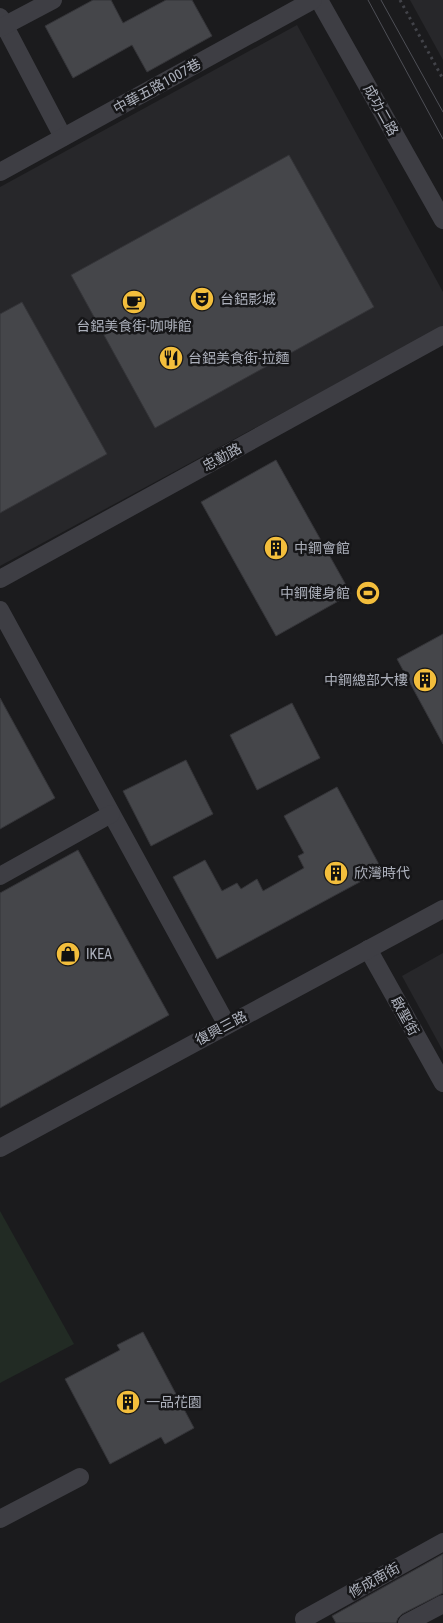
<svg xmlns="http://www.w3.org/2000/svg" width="443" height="1623" viewBox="0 0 443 1623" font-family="'Roboto Condensed','Noto Sans TC',sans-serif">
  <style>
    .built { fill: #27272a }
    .green { fill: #222b24 }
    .building { fill: #45464a; stroke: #353539 }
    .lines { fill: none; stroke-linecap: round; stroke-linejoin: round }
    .path { stroke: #424349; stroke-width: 3; stroke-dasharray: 2.5 4; stroke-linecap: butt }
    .minor { stroke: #3e3e44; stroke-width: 18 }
    .tram { stroke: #4f5057; stroke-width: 1 }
    .labels { text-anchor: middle; stroke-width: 5; stroke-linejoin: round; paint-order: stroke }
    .street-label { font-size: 14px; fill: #adb1bc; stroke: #161618 }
    .poi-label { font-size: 14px; fill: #adb1bc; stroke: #161618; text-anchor: start }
  </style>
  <rect width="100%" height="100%" fill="#1b1b1d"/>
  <g class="built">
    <polygon points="410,0 443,0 443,60"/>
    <polygon points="297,25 443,292 443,326 0,566 0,187"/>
    <polygon points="443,953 443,1051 402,976"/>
  </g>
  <polygon class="green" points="0,1211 74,1344 0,1383"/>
  <g class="building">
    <polygon points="93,0 111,0 123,23 166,0 192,0 212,36 147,72 132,45 73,78 45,26"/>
    <polygon points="289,155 374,307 155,428 71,275"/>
    <polygon points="22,302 107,454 0,513 0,314"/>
    <polygon points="276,460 351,594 276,636 201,502"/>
    <polygon points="443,634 443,744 397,659"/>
    <polygon points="0,698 55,798 0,829"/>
    <polygon points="292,703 320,758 257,790 230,735"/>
    <polygon points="186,760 213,814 151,846 123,791"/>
    <polygon points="337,787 382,870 217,959 173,877 205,860 222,891 237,883 241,889 257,879 263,891 304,868 298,856 304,853 284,816"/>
    <polygon points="78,850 169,1015 0,1108 0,893"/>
    <polygon points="143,1332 194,1428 165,1444 161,1437 110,1464 65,1379 120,1350 117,1345"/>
    <polygon points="443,1554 443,1593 402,1614 398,1618 396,1623 336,1623 332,1616"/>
  </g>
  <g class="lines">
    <polyline class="path" points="400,0 443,79"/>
    <g class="minor">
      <polyline points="319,0 443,220"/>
      <polyline points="0,17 63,137"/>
      <polyline points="0,28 53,0"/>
      <polyline points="0,172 313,0"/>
      <polyline points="0,579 443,335"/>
      <polyline points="0,610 227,1025"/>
      <polyline points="0,876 111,814"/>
      <polyline points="368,949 443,1083"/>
      <polyline points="0,1148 443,909"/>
      <polyline points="0,1519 80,1477"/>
      <polyline points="304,1619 443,1542"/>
      <polyline points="407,1623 443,1604"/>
    </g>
    <g class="tram">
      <polyline points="368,0 443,139"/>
      <polyline points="381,0 443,112"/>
    </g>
  </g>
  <defs>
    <g id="theatre-disc" transform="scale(1.25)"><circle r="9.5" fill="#f3be3c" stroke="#161618"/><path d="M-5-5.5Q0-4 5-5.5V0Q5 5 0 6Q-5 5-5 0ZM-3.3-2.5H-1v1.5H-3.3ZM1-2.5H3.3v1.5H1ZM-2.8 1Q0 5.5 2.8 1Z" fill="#111"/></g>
    <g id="cafe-disc" transform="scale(1.25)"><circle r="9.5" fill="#f3be3c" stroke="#161618"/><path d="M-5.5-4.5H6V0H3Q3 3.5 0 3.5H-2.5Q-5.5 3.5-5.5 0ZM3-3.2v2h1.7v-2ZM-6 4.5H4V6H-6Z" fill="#111"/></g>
    <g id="restaurant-disc" transform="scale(1.25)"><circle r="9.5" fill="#f3be3c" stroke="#161618"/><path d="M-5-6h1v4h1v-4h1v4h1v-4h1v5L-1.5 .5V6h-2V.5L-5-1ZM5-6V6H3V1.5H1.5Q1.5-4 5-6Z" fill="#111"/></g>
    <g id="building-disc" transform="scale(1.25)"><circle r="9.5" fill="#f3be3c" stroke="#161618"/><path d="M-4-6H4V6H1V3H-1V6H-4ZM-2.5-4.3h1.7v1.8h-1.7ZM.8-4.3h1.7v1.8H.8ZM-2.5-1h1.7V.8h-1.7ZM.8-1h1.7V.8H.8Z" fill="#111"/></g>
    <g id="stadium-disc" transform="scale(1.25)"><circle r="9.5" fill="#f3be3c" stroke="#161618"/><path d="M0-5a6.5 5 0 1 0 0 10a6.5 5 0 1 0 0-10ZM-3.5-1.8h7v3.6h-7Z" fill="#111"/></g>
    <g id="shop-disc" transform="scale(1.25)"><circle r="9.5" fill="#f3be3c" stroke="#161618"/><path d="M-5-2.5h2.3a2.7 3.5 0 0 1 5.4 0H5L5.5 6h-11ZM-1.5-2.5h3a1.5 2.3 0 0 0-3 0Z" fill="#111"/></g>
  </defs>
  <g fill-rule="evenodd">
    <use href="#theatre-disc" x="202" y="299"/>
    <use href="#cafe-disc" x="134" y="302"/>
    <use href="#restaurant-disc" x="171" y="358"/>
    <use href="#building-disc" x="276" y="548"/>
    <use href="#stadium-disc" x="368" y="593"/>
    <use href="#building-disc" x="425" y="680"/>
    <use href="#building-disc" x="336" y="873"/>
    <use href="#shop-disc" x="68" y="954"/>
    <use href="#building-disc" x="128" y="1402"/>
  </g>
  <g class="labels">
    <g class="street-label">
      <text transform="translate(157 86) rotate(-29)" y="5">中華五路1007巷</text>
      <text transform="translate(381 110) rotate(61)" y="5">成功二路</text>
      <text transform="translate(222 457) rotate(-29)" y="5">忠勤路</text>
      <text transform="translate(405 1016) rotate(61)" y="5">啟聖街</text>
      <text transform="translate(221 1028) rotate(-28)" y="5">復興三路</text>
      <text transform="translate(374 1580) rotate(-29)" y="5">修成南街</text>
    </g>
    <g class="poi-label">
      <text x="220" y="304">台鋁影城</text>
      <text x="134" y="331" text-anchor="middle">台鋁美食街-咖啡館</text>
      <text x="188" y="363">台鋁美食街-拉麵</text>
      <text x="294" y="553">中鋼會館</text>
      <text x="350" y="598" text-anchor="end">中鋼健身館</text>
      <text x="408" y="685" text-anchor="end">中鋼總部大樓</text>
      <text x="354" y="878">欣灣時代</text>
      <text x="86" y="959">IKEA</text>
      <text x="146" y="1407">一品花園</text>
    </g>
  </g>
</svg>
